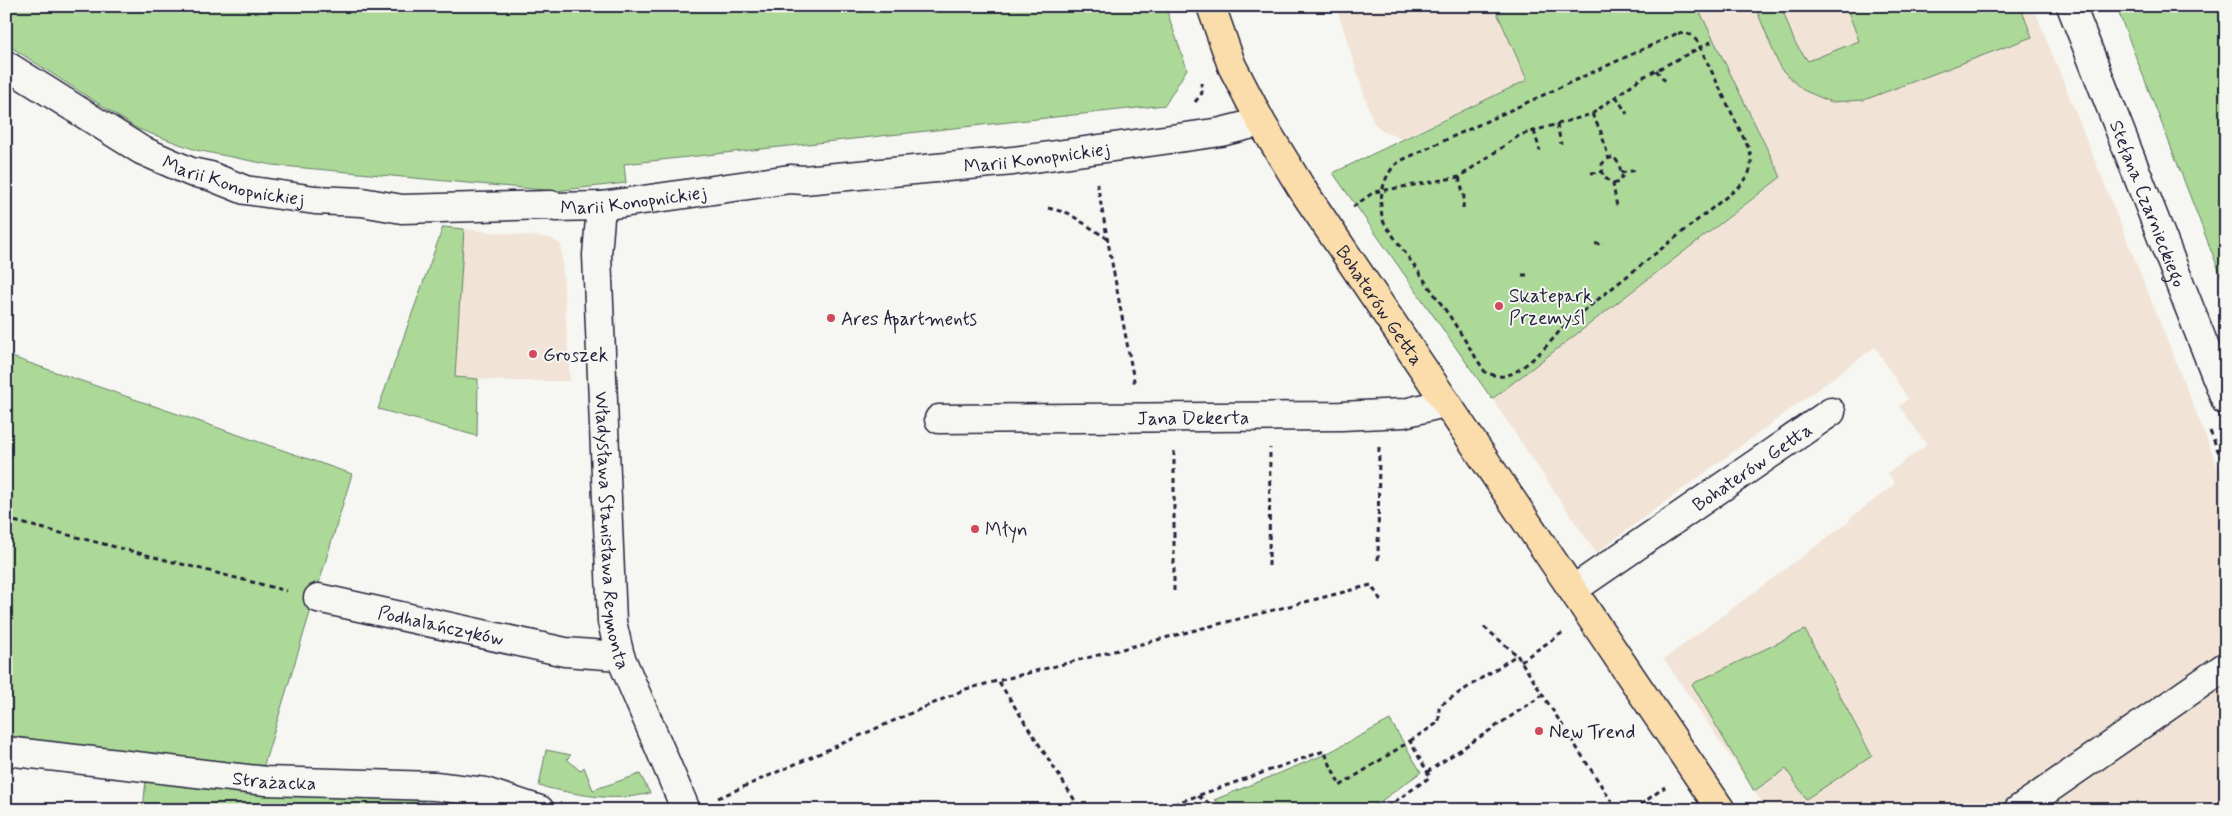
<svg xmlns="http://www.w3.org/2000/svg" width="2232" height="816" viewBox="0 0 2232 816" font-family="Mynerve,sans-serif">
  <style>
    .built { fill: #f1e4d6 }
    .green { fill: #acd997; stroke: #677e69 }
    .lines { fill: none; stroke-linecap: round; stroke-linejoin: round }
    .minor-casing { stroke: #22223b; stroke-width: 31 }
    .major-casing { stroke: #22223b; stroke-width: 31 }
    .path { stroke: #22223b; stroke-width: 3; stroke-dasharray: 5 4; stroke-linecap: butt }
    .minor { stroke: #f6f6f2; stroke-width: 28 }
    .major { stroke: #fbddab; stroke-width: 28 }
    .poi-dot { fill: #d1495b; stroke: #f6f6f2; stroke-width: 2 }
    .labels { text-anchor: middle; stroke-width: 4; stroke-linejoin: round; paint-order: stroke }
    .street-label { font-size: 19px; fill: #22223b; stroke: #f6f6f2 }
    .poi-label { font-size: 19px; fill: #22223b; stroke: #f6f6f2; text-anchor: start }
  </style>
  <rect width="100%" height="100%" fill="#f6f6f2"/>
  <filter id="ink" filterUnits="userSpaceOnUse"><feTurbulence type="fractalNoise" baseFrequency=".02" numOctaves="2"/><feDisplacementMap in="SourceGraphic" scale="10" xChannelSelector="R" yChannelSelector="G"/><feConvolveMatrix kernelMatrix="1 2 1 2 8 2 1 2 1" color-interpolation-filters="sRGB"/></filter>
  <g filter="url(#ink)">
    <g class="built">
      <polygon points="1336,6 1494,6 1526,77 1522,82 1401,139 1382,131 1373,122"/>
      <polygon points="1697,6 2033,6 2226,487 2226,810 1767,810 1664,659 1850,521 1849,519 1895,484 1888,473 1927,445 1899,406 1908,399 1875,347 1596,553 1492,399 1781,178"/>
      <polygon points="464,229 551,238 561,245 570,381 506,381 455,377"/>
    </g>
    <g class="green">
      <polygon points="6,6 1165,6 1187,69 1165,105 624,164 626,183 555,191 272,165 196,150 138,129 6,44"/>
      <polygon points="1494,6 1697,6 1781,177 1492,399 1333,173 1527,80"/>
      <polygon points="1755,6 1781,6 1795,43 1808,61 1859,41 1846,6 2020,6 2032,37 1864,100 1831,102 1803,90 1780,68"/>
      <polygon points="2116,6 2226,6 2226,288 2220,273"/>
      <polygon points="443,227 464,229 455,377 478,379 477,436 378,409"/>
      <polygon points="6,355 352,474 263,768 6,739"/>
      <polygon points="1805,630 1872,756 1806,799 1786,769 1754,791 1692,684"/>
      <polygon points="1390,720 1421,772 1369,810 1230,810 1214,800 1326,754"/>
      <path d="M546,750L571,755L567,759L580,771L584,767L593,790L640,774L650,793C612,803 576,794 539,786Z"/>
      <polygon points="146,779 425,797 420,810 143,810"/>
    </g>
    <g class="lines">
      <g class="minor-casing">
        <g id="minor">
          <path id="s1" d="M2071,6L2226,401"/>
          <path id="s2" d="M6,65L141,150L191,172L210,176L245,190L315,200L362,202L402,209L551,205L555,207L601,206L790,179L804,180L1013,161L1221,132L1261,122"/>
          <path id="s3" d="M601,206L597,255L612,622L620,656L686,810"/>
          <path id="s4" d="M939,419L1341,416L1404,413L1445,403"/>
          <path id="s5" d="M1574,589L1831,412"/>
          <path id="s6" d="M318,598L565,652L620,656"/>
          <path id="s7" d="M6,751L266,781L435,786L485,792L540,810"/>
          <polyline points="2018,810 2226,666"/>
        </g>
      </g>
      <g class="major-casing">
        <g id="major">
          <path id="s8" d="M1211,6L1232,66L1261,122L1302,189L1721,810"/>
        </g>
      </g>
      <g class="path">
        <path d="M1678,33L1691,35L1697,41L1749,149C1754,165 1750,175 1740,186L1561,329C1551,343 1521,374 1504,376C1497,377 1491,374 1485,372L1449,315L1384,223C1377,204 1382,173 1400,161Z"/>
        <polyline points="1656,70 1666,82"/>
        <polyline points="1616,96 1627,114"/>
        <polyline points="1195,102 1202,93 1201,83"/>
        <polyline points="1592,114 1601,132 1609,159"/>
        <polyline points="1557,124 1561,144"/>
        <polyline points="1534,131 1540,151"/>
        <polyline points="1591,173 1602,172"/>
        <polyline points="1621,173 1637,170"/>
        <polyline points="1459,177 1464,196 1463,208"/>
        <polyline points="1097,183 1135,386"/>
        <polyline points="1613,184 1619,182 1622,177 1619,164 1614,157 1607,159 1602,164 1603,176 1613,184 1617,207"/>
        <polyline points="1353,207 1374,192 1459,177 1520,135 1592,114 1641,78 1713,41"/>
        <polyline points="1048,208 1068,213 1108,239"/>
        <polyline points="1595,244 1604,243"/>
        <polyline points="1522,275 1531,275"/>
        <polyline points="2210,431 2226,470"/>
        <polyline points="1174,451 1174,594"/>
        <polyline points="6,519 287,591"/>
        <polyline points="1378,560 1379,446"/>
        <polyline points="1269,566 1270,448"/>
        <polyline points="1484,627 1517,655"/>
        <polyline points="1521,661 1562,633"/>
        <polyline points="999,682 1081,810"/>
        <polyline points="1410,741 1439,722 1439,706 1517,655 1617,810"/>
        <polyline points="1427,772 1543,695"/>
        <polyline points="1198,796 1220,810"/>
        <polyline points="718,798 966,689 1371,585 1382,602"/>
        <polyline points="1157,810 1324,751 1340,786 1410,741 1430,777 1383,810"/>
        <polyline points="1633,810 1665,787"/>
      </g>
      <use href="#minor" class="minor"/>
      <use href="#major" class="major"/>
    </g>
  </g>
  <g class="poi-dot">
    <circle cx="1499" cy="306" r="5"/>
    <circle cx="831" cy="318" r="5"/>
    <circle cx="533" cy="354" r="5"/>
    <circle cx="975" cy="529" r="5"/>
    <circle cx="1539" cy="731" r="5"/>
  </g>
  <g class="labels">
    <g class="street-label">
      <text dy="7" stroke="none"><textPath href="#s2" startOffset="1068">Marii Konopnickiej</textPath></text>
      <text dy="7" stroke="none"><textPath href="#s2" startOffset="258">Marii Konopnickiej</textPath></text>
      <text dy="7" stroke="none"><textPath href="#s2" startOffset="662">Marii Konopnickiej</textPath></text>
      <text dy="7" stroke="none"><textPath href="#s1" startOffset="212">Stefana Czarnieckiego</textPath></text>
      <text dy="7" stroke="none"><textPath href="#s8" startOffset="345">Bohaterów Getta</textPath></text>
      <text dy="7" stroke="none"><textPath href="#s4" startOffset="254">Jana Dekerta</textPath></text>
      <text dy="7" stroke="none"><textPath href="#s5" startOffset="216">Bohaterów Getta</textPath></text>
      <text dy="7" stroke="none"><textPath href="#s3" startOffset="325">Władysława Stanisława Reymonta</textPath></text>
      <text dy="7" stroke="none"><textPath href="#s6" startOffset="126">Podhalańczyków</textPath></text>
      <text dy="7" stroke="none"><textPath href="#s7" startOffset="270">Strażacka</textPath></text>
    </g>
    <g class="poi-label">
      <text x="1509" y="302">Skatepark<tspan x="1509" dy="22">Przemyśl</tspan></text>
      <text x="841" y="325">Ares Apartments</text>
      <text x="543" y="361">Groszek</text>
      <text x="985" y="536">Młyn</text>
      <text x="1549" y="738">New Trend</text>
    </g>
  </g>
  <rect width="2232" height="816" fill="none" stroke="#f6f6f2" stroke-width="25"/>
  <rect x="12" y="12" width="2207" height="791" fill="none" stroke="#22223b" stroke-width="2" filter="url(#ink)"/>
</svg>
